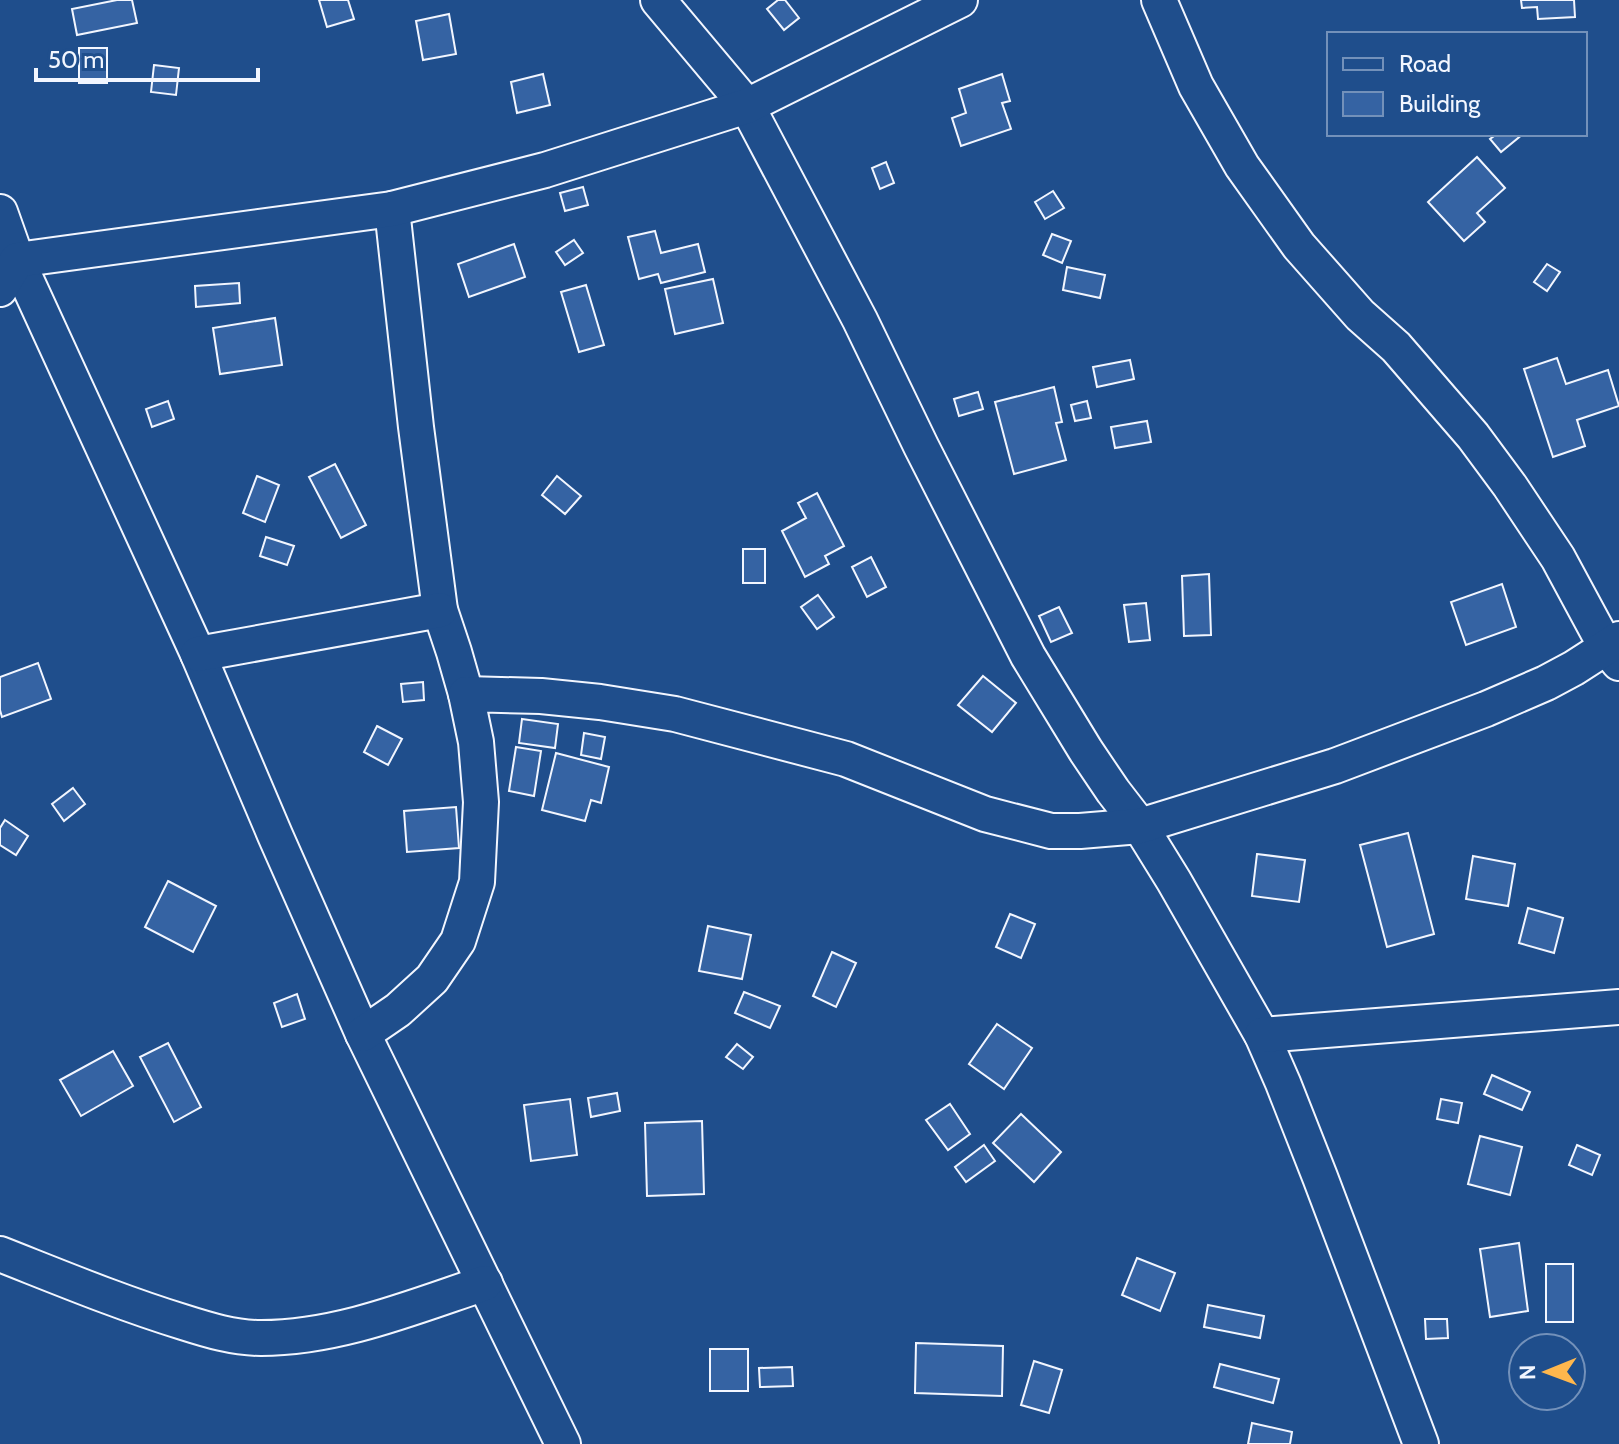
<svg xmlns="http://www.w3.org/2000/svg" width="1619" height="1444" viewBox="0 0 1619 1444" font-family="Cabin,sans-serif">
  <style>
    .building { fill: #3563a3; stroke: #f2f6ff; stroke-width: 2 }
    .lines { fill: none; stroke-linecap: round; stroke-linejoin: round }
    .minor-casing { stroke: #f2f6ff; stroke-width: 38 }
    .minor { stroke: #1f4e8c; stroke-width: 34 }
  </style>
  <rect width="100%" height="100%" fill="#1f4e8c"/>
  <g class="building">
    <polygon points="117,0 132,0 137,23 77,35 72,9"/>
    <polygon points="319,0 348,0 354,19 327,27"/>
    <polygon points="778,0 785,0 799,18 784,30 767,9"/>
    <polygon points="1521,0 1574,0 1575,17 1538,19 1537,7 1522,8"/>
    <polygon points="449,14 456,54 423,60 416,21"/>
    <rect x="79" y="48" width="28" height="35"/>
    <polygon points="154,65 179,68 176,95 151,92"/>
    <polygon points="543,74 550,105 517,113 511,82"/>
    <polygon points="1002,74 1010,101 1002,103 1011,129 961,146 952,118 966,113 959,89"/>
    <polygon points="1497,134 1523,134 1501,152 1490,139"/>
    <polygon points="1477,157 1505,188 1477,213 1485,222 1464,241 1428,202"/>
    <polygon points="886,162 894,183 880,189 872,168"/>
    <polygon points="583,187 588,205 565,211 560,193"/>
    <polygon points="1053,191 1064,208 1045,219 1035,202"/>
    <polygon points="655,231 661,253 698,244 705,272 661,283 658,274 639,279 628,237"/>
    <polygon points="1052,234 1071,241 1062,263 1043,255"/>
    <polygon points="574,240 583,253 565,265 556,252"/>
    <polygon points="514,244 525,277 469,297 458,264"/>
    <polygon points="1547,264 1560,272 1547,291 1534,282"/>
    <polygon points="1067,267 1105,275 1100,298 1063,290"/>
    <polygon points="713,279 723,323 675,334 665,289"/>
    <polygon points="239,283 240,303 196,307 195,286"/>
    <polygon points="586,285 604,345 579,352 561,292"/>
    <polygon points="275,318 282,365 220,374 213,328"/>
    <polygon points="1557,358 1566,384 1608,370 1619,406 1577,420 1585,446 1553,457 1524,369"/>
    <polygon points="1130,360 1134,379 1097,387 1093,367"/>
    <polygon points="1054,387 1062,422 1056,423 1066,460 1014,474 995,402"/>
    <polygon points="978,392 983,409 959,416 954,399"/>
    <polygon points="168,401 174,419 152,427 146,409"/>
    <polygon points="1087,401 1091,418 1075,421 1071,405"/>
    <polygon points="1147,421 1151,442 1115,448 1111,427"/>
    <polygon points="335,464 366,525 341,538 309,477"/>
    <polygon points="257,476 279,485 265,522 243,513"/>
    <polygon points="557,476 581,496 565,514 542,495"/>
    <polygon points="817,493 844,546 825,556 829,564 805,577 782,531 806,518 798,503"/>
    <polygon points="266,537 294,546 287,565 260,556"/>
    <rect x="743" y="549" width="22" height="34"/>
    <polygon points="871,557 886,587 867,597 852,567"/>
    <polygon points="1209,574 1211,635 1184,636 1182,576"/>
    <polygon points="1502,584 1516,627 1466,645 1451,602"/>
    <polygon points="818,595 834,617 817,629 801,607"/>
    <polygon points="1146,603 1150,640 1129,642 1124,605"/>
    <polygon points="1059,607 1072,633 1051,642 1039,616"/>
    <polygon points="38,663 51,699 2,717 0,710 0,677"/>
    <polygon points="983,676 1016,703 992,732 958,705"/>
    <polygon points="423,682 424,700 403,702 401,684"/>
    <polygon points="522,719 558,724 555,748 519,743"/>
    <polygon points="377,726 402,739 388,765 364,752"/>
    <polygon points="584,733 605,737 601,759 581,755"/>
    <polygon points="516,747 541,751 534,796 509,791"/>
    <polygon points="556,753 609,767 601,803 591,800 585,821 542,810"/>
    <polygon points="73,788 85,804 64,821 52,804"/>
    <polygon points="456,807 459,848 407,852 404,811"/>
    <polygon points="5,820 28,836 16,855 0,845 0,828"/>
    <polygon points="1408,833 1434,934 1387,947 1360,845"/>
    <polygon points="1257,854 1305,860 1299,902 1252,896"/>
    <polygon points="1473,856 1515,864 1508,906 1466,899"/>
    <polygon points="168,881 216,906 193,952 145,927"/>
    <polygon points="1528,908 1563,918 1554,953 1519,943"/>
    <polygon points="1010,914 1035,924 1021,958 996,947"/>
    <polygon points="708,926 751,935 742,979 699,971"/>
    <polygon points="832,952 856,963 836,1007 813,996"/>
    <polygon points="744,992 780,1006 770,1028 735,1013"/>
    <polygon points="297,994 305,1019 282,1027 274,1003"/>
    <polygon points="997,1024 1032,1048 1004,1089 969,1064"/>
    <polygon points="168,1043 201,1107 174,1122 140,1057"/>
    <polygon points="737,1044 753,1057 743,1069 726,1057"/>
    <polygon points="113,1051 133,1086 81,1116 60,1080"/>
    <polygon points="1492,1075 1530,1092 1522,1110 1484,1094"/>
    <polygon points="617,1093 620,1111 591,1117 588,1098"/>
    <polygon points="570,1099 577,1155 531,1161 524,1105"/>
    <polygon points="1441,1099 1462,1103 1458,1123 1437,1119"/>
    <polygon points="950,1104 970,1134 948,1150 926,1120"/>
    <polygon points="1021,1114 1061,1152 1034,1182 993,1143"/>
    <polygon points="702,1121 704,1194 647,1196 645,1123"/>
    <polygon points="1480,1136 1522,1147 1510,1195 1468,1184"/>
    <polygon points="984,1145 995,1161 966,1182 955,1167"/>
    <polygon points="1577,1145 1600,1155 1592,1175 1569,1165"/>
    <polygon points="1519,1243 1528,1311 1490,1317 1480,1249"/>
    <polygon points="1137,1258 1175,1273 1160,1311 1122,1295"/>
    <rect x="1546" y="1264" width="27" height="58"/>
    <polygon points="1208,1305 1264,1316 1260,1338 1204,1327"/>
    <polygon points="1425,1319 1447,1319 1448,1338 1426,1339"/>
    <polygon points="916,1343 1003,1346 1002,1396 915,1393"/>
    <rect x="710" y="1349" width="38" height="42"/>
    <polygon points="1034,1361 1062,1370 1049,1413 1021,1405"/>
    <polygon points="1220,1364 1279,1379 1273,1403 1214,1387"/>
    <polygon points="792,1367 793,1386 760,1387 759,1368"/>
    <polygon points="1252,1423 1292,1432 1290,1444 1248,1444"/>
  </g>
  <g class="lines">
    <g class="minor-casing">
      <g id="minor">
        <polyline points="658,0 747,106 860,320 921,446 1028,656 1086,751 1113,791 1140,826 1174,881 1262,1035 1283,1083 1320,1177 1421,1444"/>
        <polyline points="1159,0 1196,86 1242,166 1299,246 1360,315 1396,347 1473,436 1510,486 1558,558 1606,647 1619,663"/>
        <polyline points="392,209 416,427 440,610 454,652 466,694"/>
        <polyline points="0,212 17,260 198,654 275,835 363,1034 563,1444"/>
        <polyline points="0,289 17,260 392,209 545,170 747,106 960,0"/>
        <polyline points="198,654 440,610"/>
        <polyline points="363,1034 398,1010 432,979 458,941 477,882 481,802 476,742 466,694 541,696 600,702 675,714 846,759 985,814 1051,831 1080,831 1140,826 1335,766 1486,709 1546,683 1574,668 1619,639"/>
        <polyline points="1262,1035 1619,1007"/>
        <path d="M0,1254C61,1278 121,1303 183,1322C208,1330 234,1338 261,1338C338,1338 413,1307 485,1283"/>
      </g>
    </g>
    <use href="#minor" class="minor"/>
  </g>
  <rect x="1327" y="32" width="260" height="104" fill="#1f4e8c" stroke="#7391ba" stroke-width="2"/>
  <rect x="1343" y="58" width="40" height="12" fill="#1f4e8c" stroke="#7391ba" stroke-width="2"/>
  <text x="1399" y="72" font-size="24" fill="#f2f6ff">Road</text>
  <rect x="1343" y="92" width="40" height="24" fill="#3563a3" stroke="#7391ba" stroke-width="2"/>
  <text x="1399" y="112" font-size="24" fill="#f2f6ff">Building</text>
  <g transform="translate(1547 1372) rotate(269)"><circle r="38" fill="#1f4e8c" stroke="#7391ba" stroke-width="2"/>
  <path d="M0-6L14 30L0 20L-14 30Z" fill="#ffb74d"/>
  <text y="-12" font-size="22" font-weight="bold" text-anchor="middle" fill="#f2f6ff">N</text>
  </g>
  <path d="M36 68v12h222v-12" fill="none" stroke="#f2f6ff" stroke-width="4"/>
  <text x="48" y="68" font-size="24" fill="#f2f6ff" stroke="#1f4e8c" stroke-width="6" paint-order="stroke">50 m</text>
</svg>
